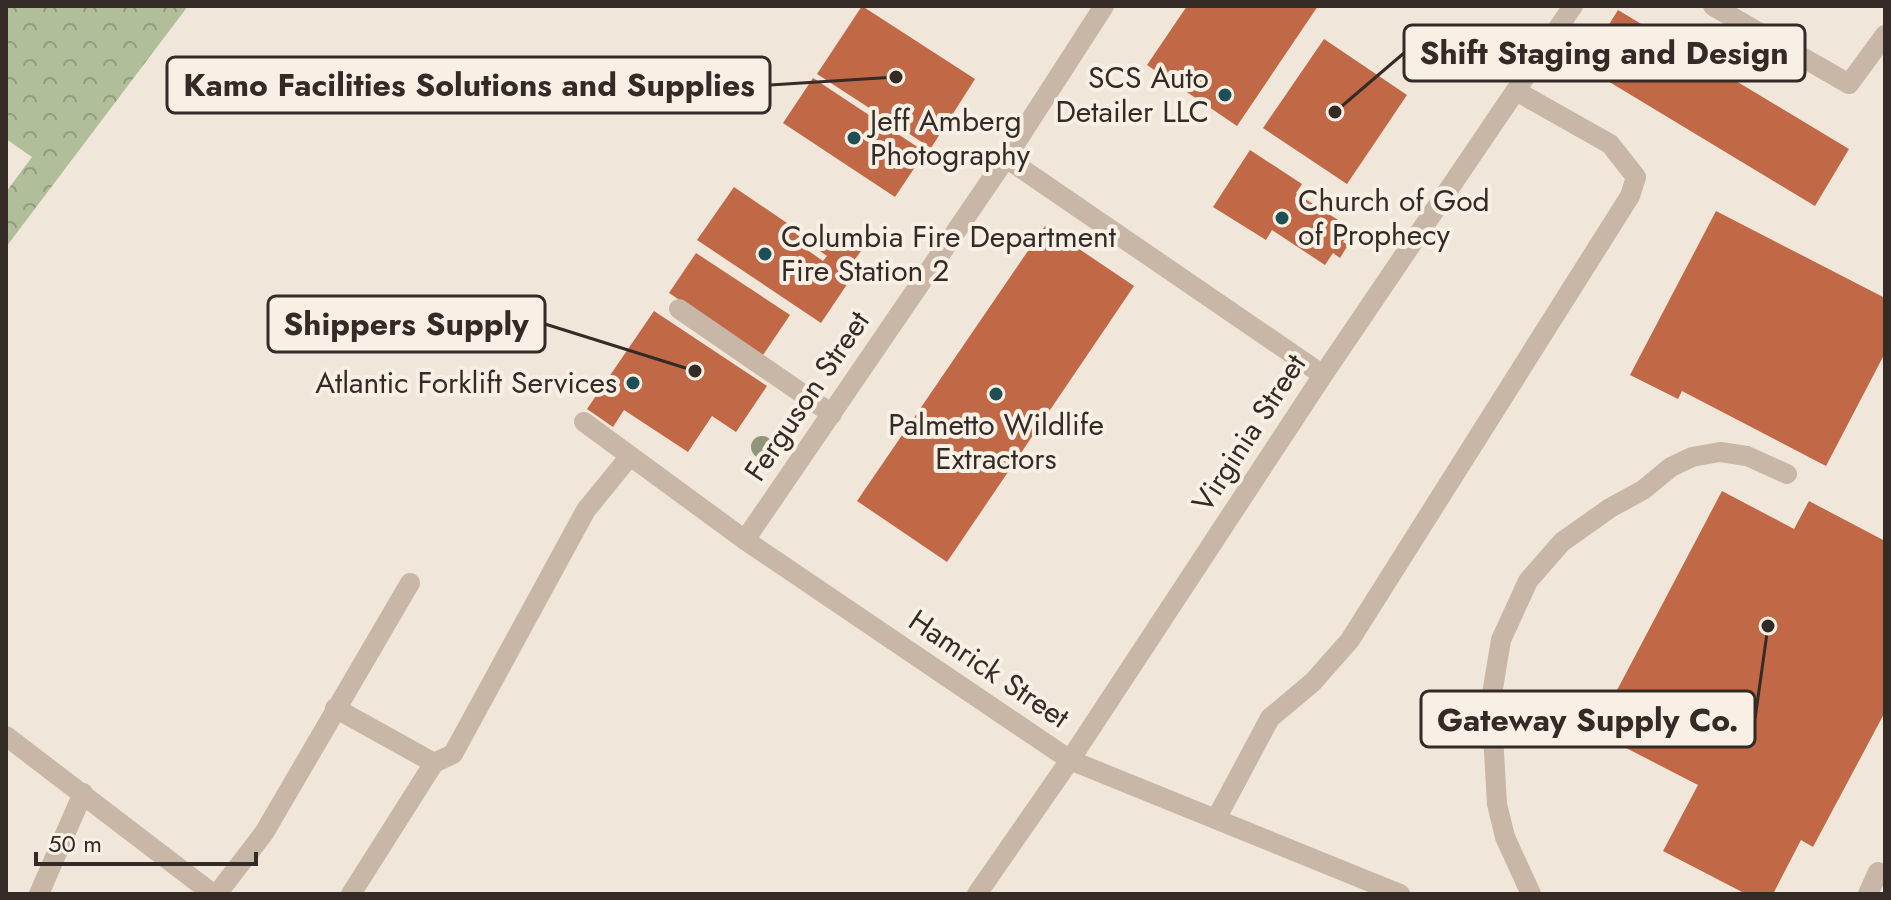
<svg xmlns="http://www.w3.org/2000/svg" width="1891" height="900" viewBox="0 0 1891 900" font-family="Jost,sans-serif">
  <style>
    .forest { fill: url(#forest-crowns) }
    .building { fill: #c16846 }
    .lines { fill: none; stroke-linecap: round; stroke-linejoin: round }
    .minor { stroke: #c8b6a6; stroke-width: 20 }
    .tree { fill: #909479 }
    .poi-dot { fill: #1e4f54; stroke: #f8f0e5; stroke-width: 3 }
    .labels { text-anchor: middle; stroke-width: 8; stroke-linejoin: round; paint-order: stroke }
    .poi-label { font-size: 30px; fill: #342b27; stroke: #f8f0e5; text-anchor: start }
    .street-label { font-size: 30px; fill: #342b27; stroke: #f8f0e5 }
    .leader { fill: none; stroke: #342b27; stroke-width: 3 }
    .callout-dot { fill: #342b27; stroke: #f8f0e5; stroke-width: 3 }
    .callout { fill: #f8f0e5; stroke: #342b27; stroke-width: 3 }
    .callout-label { font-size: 32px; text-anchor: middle; font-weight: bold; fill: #342b27 }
  </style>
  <defs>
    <pattern id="forest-crowns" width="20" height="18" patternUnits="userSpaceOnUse" patternTransform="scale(2)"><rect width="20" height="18" fill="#b1be9a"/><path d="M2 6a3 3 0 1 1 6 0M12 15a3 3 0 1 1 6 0" fill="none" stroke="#919b7e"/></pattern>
  </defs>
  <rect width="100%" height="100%" fill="#f0e6d9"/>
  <polygon class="forest" points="6,6 188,6 6,247 6,192 32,157 6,139"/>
  <g class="building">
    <polygon points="862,6 975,79 931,148 817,74"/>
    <polygon points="1187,6 1318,6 1237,126 1147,65"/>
    <polygon points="1618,10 1849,149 1815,206 1583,66"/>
    <polygon points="1324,39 1407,95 1347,184 1263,128"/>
    <polygon points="813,78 925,152 895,197 783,123"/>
    <polygon points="1250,150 1302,184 1296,193 1352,229 1343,242 1348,245 1340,258 1333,253 1325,265 1272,230 1266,240 1213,207"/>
    <polygon points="734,187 809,238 803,247 823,261 827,256 817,249 830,231 861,251 845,273 852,277 821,323 697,240"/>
    <polygon points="1716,211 1885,298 1885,353 1826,466 1682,391 1678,399 1630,375"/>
    <polygon points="1045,226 1134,286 947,562 857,501"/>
    <polygon points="696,253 790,315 763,355 669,293"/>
    <polygon points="654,311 767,386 736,432 712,416 688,452 624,410 613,427 587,409"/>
    <polygon points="1722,491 1794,529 1809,501 1885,541 1885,712 1813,847 1801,840 1773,894 1746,894 1663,851 1698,785 1595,732"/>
  </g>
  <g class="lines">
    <g class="minor">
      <polyline points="1713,6 1849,84 1885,35"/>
      <polyline points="1006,158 1323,375"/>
      <polyline points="679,309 832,414"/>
      <polyline points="584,422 745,540 1070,760 1400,894"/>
      <polyline points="745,540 1006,158 1104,6"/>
      <polyline points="335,708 434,763 453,754 586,510 630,456"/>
      <polyline points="6,736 213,894"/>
      <polyline points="1216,819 1270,718 1313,682 1350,640 1630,196 1636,177 1610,144 1516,91"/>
      <polyline points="39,894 83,793"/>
      <polyline points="217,894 264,833 410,583"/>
      <polyline points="351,894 434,763"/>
      <polyline points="977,894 1070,760 1323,375 1573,6"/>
      <polyline points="1531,894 1505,837 1497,804 1491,700 1501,640 1528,581 1562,542 1610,508 1643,490 1671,467 1692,457 1720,452 1747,456 1787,474"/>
      <polyline points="1868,894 1878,872"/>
    </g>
  </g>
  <circle class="tree" cx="762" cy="447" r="11"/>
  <g class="poi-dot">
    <circle cx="1225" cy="95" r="8"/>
    <circle cx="854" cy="138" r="8"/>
    <circle cx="1282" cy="218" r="8"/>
    <circle cx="765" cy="254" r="8"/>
    <circle cx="633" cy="383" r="8"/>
    <circle cx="996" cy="394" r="8"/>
  </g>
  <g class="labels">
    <g class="poi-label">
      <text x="1209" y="88" text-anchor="end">SCS Auto<tspan x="1209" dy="34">Detailer LLC</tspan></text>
      <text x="870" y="131">Jeff Amberg<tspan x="870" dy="34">Photography</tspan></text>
      <text x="1298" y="211">Church of God<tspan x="1298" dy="34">of Prophecy</tspan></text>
      <text x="781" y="247">Columbia Fire Department<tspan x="781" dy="34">Fire Station 2</tspan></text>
      <text x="617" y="393" text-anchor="end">Atlantic Forklift Services</text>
      <text x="996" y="435" text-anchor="middle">Palmetto Wildlife<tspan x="996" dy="34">Extractors</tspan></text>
    </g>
    <g class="street-label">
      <text transform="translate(807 396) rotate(-56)" y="10">Ferguson Street</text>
      <text transform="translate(1249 433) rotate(-57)" y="10">Virginia Street</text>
      <text transform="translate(989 669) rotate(34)" y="10">Hamrick Street</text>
    </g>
  </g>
  <path class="leader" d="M1335 112L1404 53M896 77L770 85M695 371L545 324M1768 626L1755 719"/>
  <g class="callout-dot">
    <circle cx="1335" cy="112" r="8"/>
    <circle cx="896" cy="77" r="8"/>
    <circle cx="695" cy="371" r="8"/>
    <circle cx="1768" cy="626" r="8"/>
  </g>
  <g class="callout">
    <rect x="1404" y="25" width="401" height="56" rx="8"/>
    <rect x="167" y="57" width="603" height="56" rx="8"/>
    <rect x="268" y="296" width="277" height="56" rx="8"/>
    <rect x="1421" y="691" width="334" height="56" rx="8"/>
  </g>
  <g class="callout-label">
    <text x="1604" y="64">Shift Staging and Design</text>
    <text x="469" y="96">Kamo Facilities Solutions and Supplies</text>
    <text x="406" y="335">Shippers Supply</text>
    <text x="1588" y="731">Gateway Supply Co.</text>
  </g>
  <rect width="1891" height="900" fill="none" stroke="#342b27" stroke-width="16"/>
  <path d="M36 852v12h220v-12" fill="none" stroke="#342b27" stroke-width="4"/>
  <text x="48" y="852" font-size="24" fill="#342b27" stroke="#f8f0e5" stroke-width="6" paint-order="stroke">50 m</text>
</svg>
